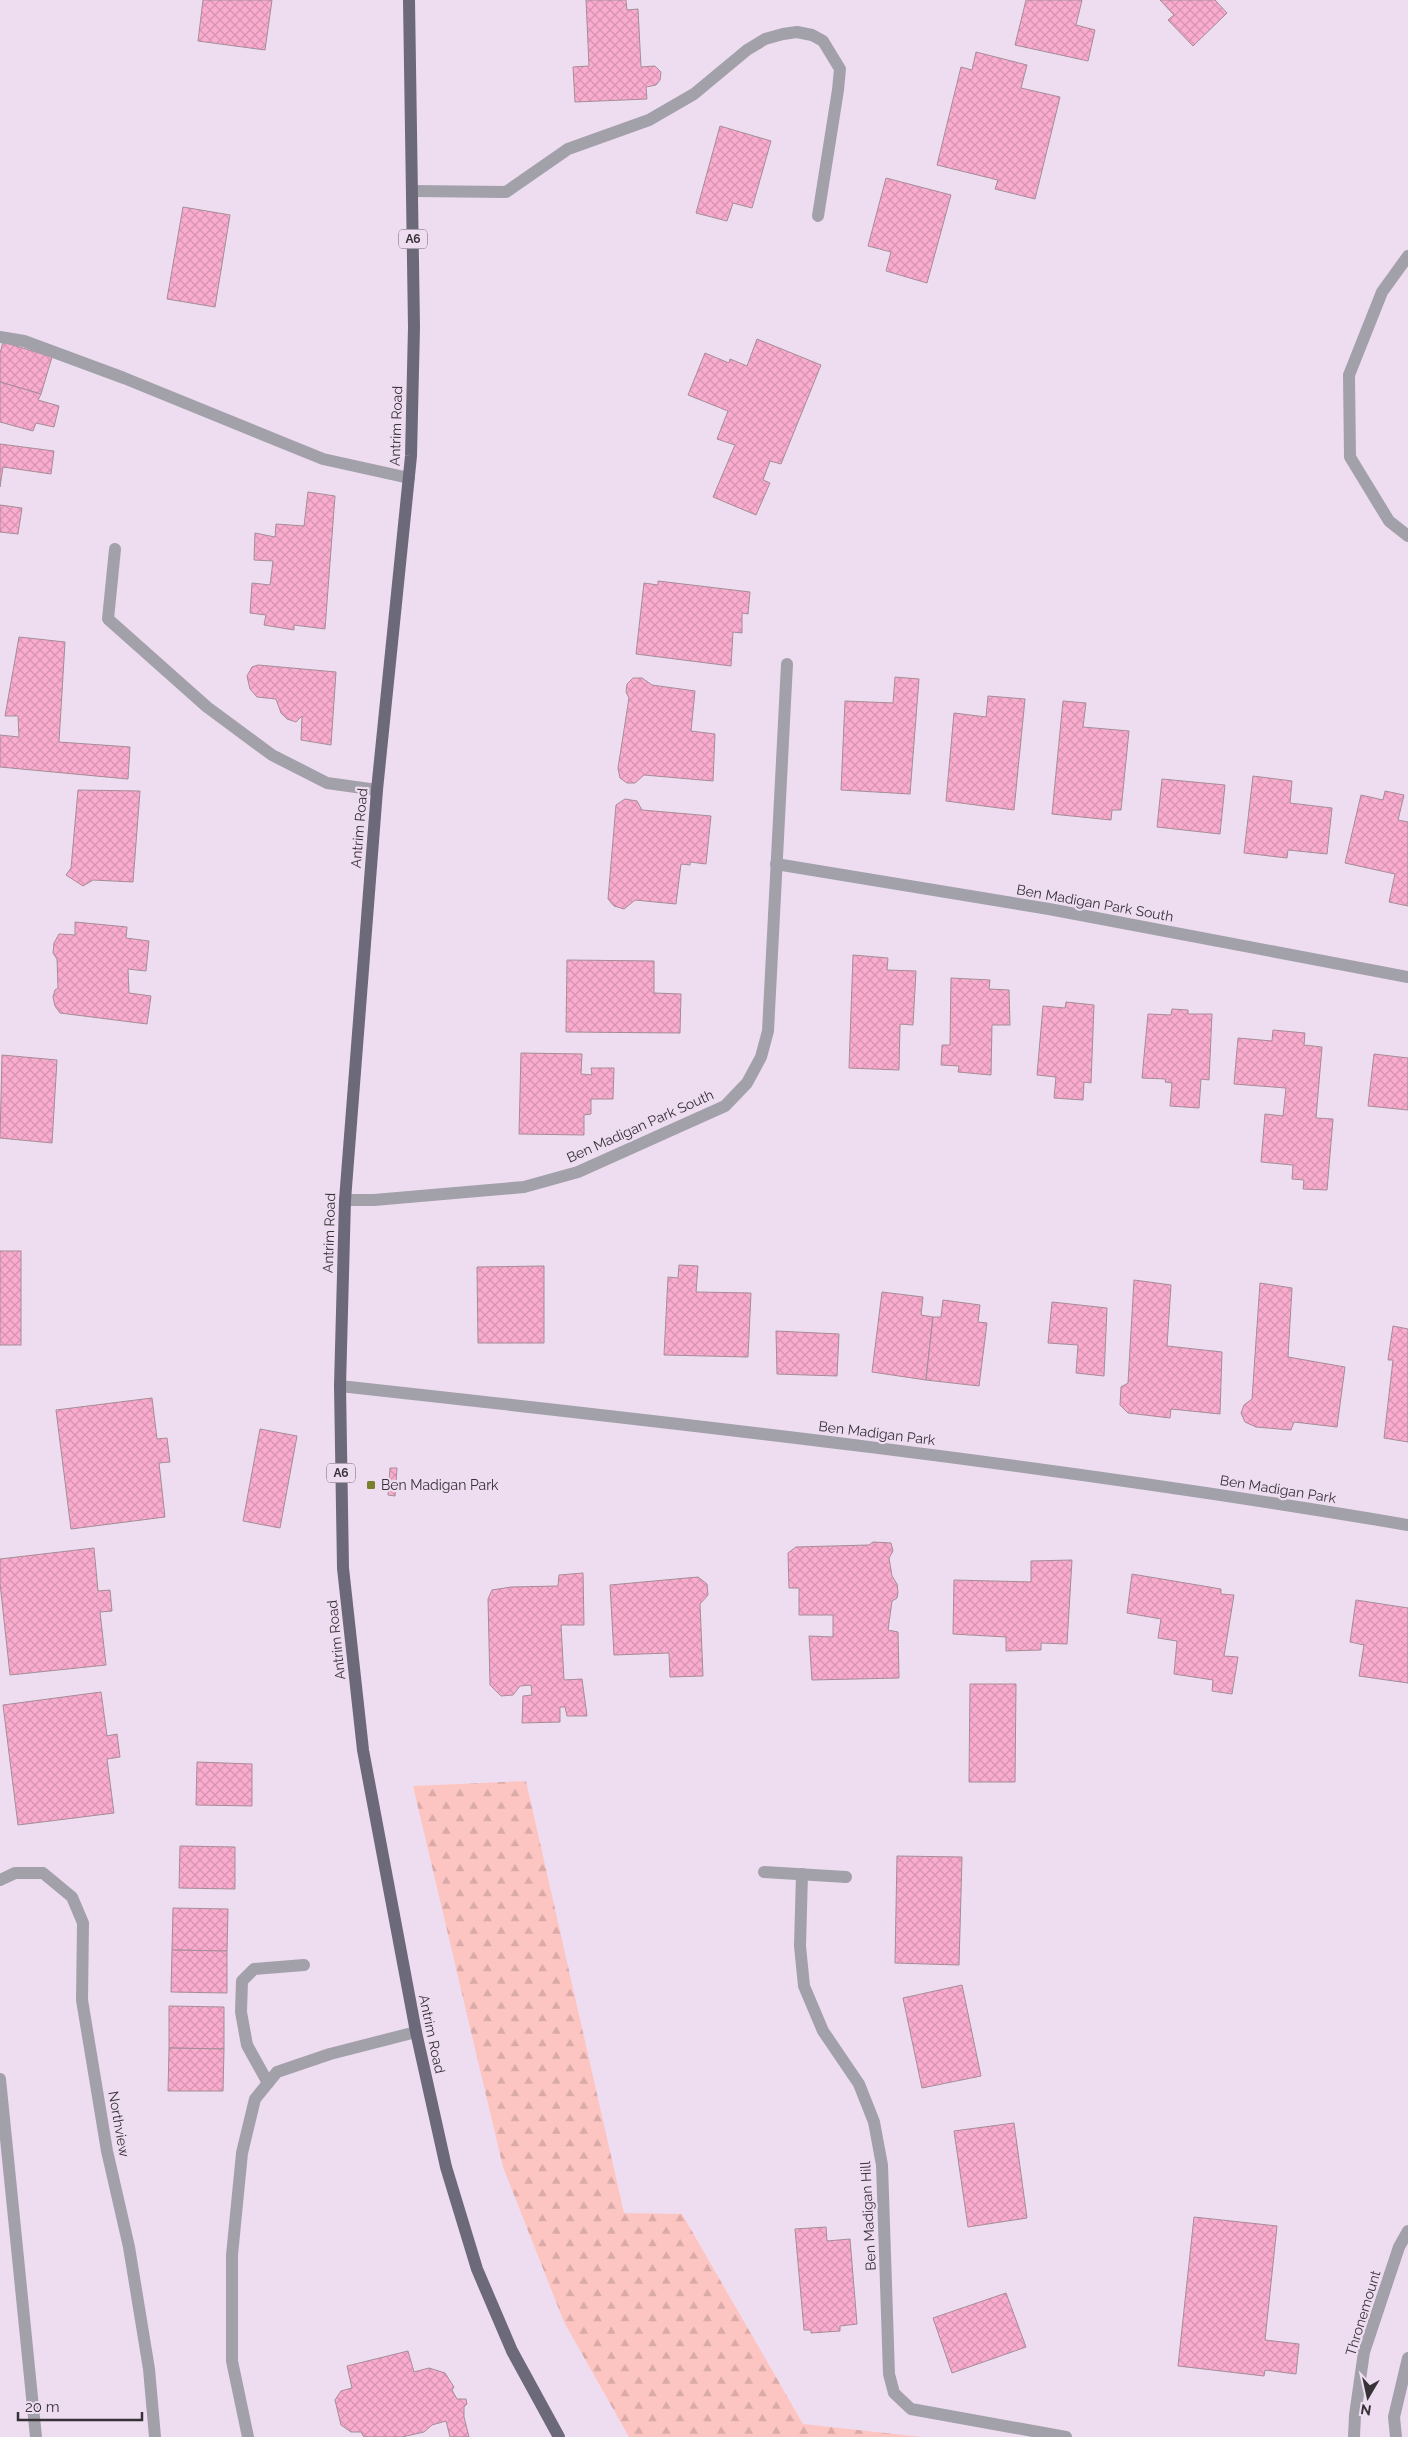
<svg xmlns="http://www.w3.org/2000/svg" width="1408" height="2437" viewBox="0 0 1408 2437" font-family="Raleway,sans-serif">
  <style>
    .forest { fill: url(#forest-firs) }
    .building { fill: url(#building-cross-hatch); stroke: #a58d97 }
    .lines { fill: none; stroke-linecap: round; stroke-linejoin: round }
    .minor { stroke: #a2a1aa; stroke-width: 12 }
    .major { stroke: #6c6a7a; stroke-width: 12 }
    .poi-dot { fill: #79802b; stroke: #eeddf0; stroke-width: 2 }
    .labels { text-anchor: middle; stroke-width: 4.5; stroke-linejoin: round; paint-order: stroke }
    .shield { fill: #eeddf0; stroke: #6e656f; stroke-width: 1 }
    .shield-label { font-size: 12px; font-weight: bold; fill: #373138 }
    .street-label { font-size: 14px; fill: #373138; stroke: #eeddf0 }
    .poi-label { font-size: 14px; fill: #373138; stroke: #eeddf0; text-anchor: start }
  </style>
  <defs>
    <pattern id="forest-firs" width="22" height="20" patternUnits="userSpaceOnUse" patternTransform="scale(1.25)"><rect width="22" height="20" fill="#fdc5c2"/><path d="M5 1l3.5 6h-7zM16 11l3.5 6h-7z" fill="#d9aaa7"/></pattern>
    <pattern id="building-cross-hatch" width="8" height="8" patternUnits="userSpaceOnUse" patternTransform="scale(1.25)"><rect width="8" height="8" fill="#faacce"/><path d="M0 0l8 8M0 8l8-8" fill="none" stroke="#d794b2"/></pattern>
  </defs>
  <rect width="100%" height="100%" fill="#eeddf0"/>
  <polygon class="forest" points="526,1781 624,2213 682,2214 803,2424 922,2437 629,2437 564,2322 503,2167 413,1786"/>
  <g class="building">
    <polygon points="203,0 272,0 265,50 198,41"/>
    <polygon points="586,0 626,0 627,10 638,9 641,67 655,66 661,72 660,80 656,85 646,87 647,99 575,102 573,67 589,66"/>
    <polygon points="1026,0 1082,0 1076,25 1095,30 1088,61 1015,45"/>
    <polygon points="1160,0 1215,0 1227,13 1193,46 1168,20 1174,15"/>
    <polygon points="976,52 1027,65 1021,88 1060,97 1035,199 995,189 998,180 937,165 961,67 972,70"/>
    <polygon points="720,126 771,141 752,208 733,203 727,221 696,213"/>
    <polygon points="886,178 951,195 927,283 886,271 891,252 868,246"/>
    <polygon points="183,207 230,215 215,307 167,299"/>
    <polygon points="757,339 821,365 781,464 770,461 763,480 770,483 756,515 713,497 735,445 717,439 728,411 688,395 705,353 729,363 730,359 747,366"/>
    <polygon points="3,342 52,357 41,394 0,382 0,353"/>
    <polygon points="0,382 41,394 38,400 59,406 54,427 36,423 33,431 0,422"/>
    <polygon points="0,444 54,451 51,474 3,467 0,487"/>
    <polygon points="308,492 335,496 325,629 294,625 294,630 264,625 266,615 250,613 252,583 270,585 273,561 254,560 255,533 275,537 276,524 304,526"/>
    <polygon points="0,505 22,508 18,534 0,532"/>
    <polygon points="658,581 750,592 748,614 742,613 742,633 733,632 731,666 636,654 644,583 658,585"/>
    <polygon points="19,637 65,642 59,742 130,747 128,779 0,767 0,735 19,737 18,716 5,716"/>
    <polygon points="258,665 336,672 331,745 301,740 302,716 296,722 287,719 281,713 276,699 257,697 250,689 247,676 252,667"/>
    <polygon points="895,677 919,679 910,794 841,790 845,701 893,703"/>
    <polygon points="633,678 642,678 652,685 695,691 691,731 715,734 713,781 644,775 635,783 627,783 620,778 618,768 629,698 626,692 627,684"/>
    <polygon points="988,696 1025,699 1014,810 946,801 954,713 986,717"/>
    <polygon points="1063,701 1086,703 1083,727 1129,731 1121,810 1112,810 1111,820 1052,814"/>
    <polygon points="1253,776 1292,781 1290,803 1332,808 1327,854 1288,850 1287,858 1244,853"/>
    <polygon points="1162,779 1225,785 1220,834 1157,827"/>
    <polygon points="78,790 140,791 133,882 93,880 83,886 66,875 71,868"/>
    <polygon points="1385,791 1404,795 1398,820 1408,822 1408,906 1389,902 1395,874 1345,863 1361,795 1383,800"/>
    <polygon points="625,799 637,801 642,810 711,816 706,864 690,862 690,865 681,864 676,904 635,900 624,909 614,906 608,899 616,805"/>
    <polygon points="75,922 127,927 126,938 149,941 146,971 128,969 129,993 151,996 147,1024 60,1013 55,1006 53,997 55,990 58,988 57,959 53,953 54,943 59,934 75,935"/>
    <polygon points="853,955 888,958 887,970 916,971 913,1025 900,1024 899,1070 849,1068"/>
    <polygon points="567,960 654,961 654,993 681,994 680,1033 566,1032"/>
    <polygon points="951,978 990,980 989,989 1009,990 1010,1025 992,1025 991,1075 958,1072 959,1066 941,1065 942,1045 950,1045"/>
    <polygon points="1066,1002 1094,1005 1091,1083 1084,1082 1083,1100 1054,1098 1056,1077 1037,1075 1043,1006 1065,1008"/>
    <polygon points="1172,1009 1188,1010 1188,1014 1212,1014 1209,1080 1201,1079 1199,1108 1170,1106 1172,1083 1165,1082 1166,1079 1142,1078 1148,1014 1171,1015"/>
    <polygon points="1273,1030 1305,1033 1304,1045 1322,1047 1316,1118 1333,1119 1327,1190 1303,1189 1304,1180 1292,1179 1293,1165 1261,1162 1265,1114 1283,1116 1286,1088 1234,1084 1238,1038 1272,1041"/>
    <polygon points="521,1053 582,1054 581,1074 592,1075 591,1068 614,1068 613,1099 591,1099 591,1114 584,1115 584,1135 519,1134"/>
    <polygon points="1374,1054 1408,1058 1408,1110 1368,1106"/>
    <polygon points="2,1055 57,1060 52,1143 0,1138"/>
    <rect x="0" y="1251" width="21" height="94"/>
    <polygon points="679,1265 698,1266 696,1292 751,1293 748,1357 664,1355 668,1277 678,1278"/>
    <polygon points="544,1266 544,1343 478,1343 477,1267"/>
    <polygon points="1134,1280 1171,1285 1167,1346 1222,1352 1220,1414 1171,1409 1170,1418 1128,1413 1120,1405 1121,1387 1128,1383"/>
    <polygon points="1260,1283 1292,1288 1288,1357 1345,1367 1337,1427 1294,1422 1291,1430 1256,1427 1245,1422 1241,1413 1244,1405 1252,1399"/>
    <polygon points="882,1292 923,1297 921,1315 933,1317 926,1380 872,1372"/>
    <polygon points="943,1300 980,1305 978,1322 987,1323 979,1386 926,1380 933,1317 941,1317"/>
    <polygon points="1052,1302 1107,1308 1104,1376 1076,1373 1078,1345 1048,1343"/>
    <polygon points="1393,1326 1408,1329 1408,1442 1384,1438 1393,1360 1388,1360"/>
    <polygon points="776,1331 839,1334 837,1376 777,1374"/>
    <polygon points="152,1398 157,1439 167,1438 170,1462 159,1463 165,1517 71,1529 56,1410"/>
    <polygon points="260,1429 297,1436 280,1528 243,1521"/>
    <polygon points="390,1468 397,1468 395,1496 388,1495"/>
    <polygon points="873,1542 891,1543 893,1551 889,1558 892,1576 897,1584 898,1592 897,1598 892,1601 888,1630 898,1632 899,1678 812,1680 809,1636 833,1637 833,1615 799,1615 799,1588 789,1588 788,1553 796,1547 869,1545"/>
    <polygon points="94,1548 98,1591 110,1590 112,1611 100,1612 106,1665 10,1675 0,1583 0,1559"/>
    <polygon points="1072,1560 1067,1644 1041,1643 1041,1650 1006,1651 1006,1637 953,1634 954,1580 1031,1582 1031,1561"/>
    <polygon points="583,1573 584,1625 561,1625 564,1680 582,1679 587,1716 567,1716 565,1707 560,1707 560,1722 522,1723 523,1696 532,1695 531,1685 520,1686 513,1695 501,1696 490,1685 488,1599 492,1590 511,1587 558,1586 559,1575"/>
    <polygon points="1132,1574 1221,1589 1221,1594 1234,1595 1224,1656 1238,1657 1232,1694 1212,1691 1213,1680 1174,1674 1177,1641 1158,1638 1161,1619 1127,1613"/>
    <polygon points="698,1577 707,1584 708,1595 700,1604 703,1676 670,1677 669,1653 614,1655 610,1585"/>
    <polygon points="1356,1600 1408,1608 1408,1683 1359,1676 1364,1645 1350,1642"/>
    <polygon points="970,1684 1016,1684 1015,1782 969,1782"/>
    <polygon points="101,1692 107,1736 117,1734 120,1757 107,1759 114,1813 18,1825 3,1705"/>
    <polygon points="197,1762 252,1764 252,1806 196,1805"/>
    <polygon points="180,1846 235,1847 235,1889 179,1888"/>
    <polygon points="897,1856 962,1857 959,1965 895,1963"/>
    <polygon points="173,1908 228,1909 227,1951 172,1950"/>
    <polygon points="172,1950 227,1951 227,1993 171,1992"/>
    <polygon points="962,1985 981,2076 922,2088 903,1998"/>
    <polygon points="169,2006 224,2007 224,2049 169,2048"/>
    <polygon points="169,2048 224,2049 223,2091 168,2091"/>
    <polygon points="1014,2123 1027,2218 968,2227 954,2131"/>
    <polygon points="1194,2217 1277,2226 1265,2340 1299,2344 1296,2374 1265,2370 1264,2376 1178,2366"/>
    <polygon points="826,2227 827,2241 850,2239 857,2324 840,2326 840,2331 811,2333 811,2330 804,2330 795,2229"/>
    <polygon points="1006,2293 1026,2347 952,2373 933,2318"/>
    <polygon points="408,2351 414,2372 429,2368 445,2373 454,2387 452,2390 457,2399 466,2399 467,2404 464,2407 464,2417 469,2437 450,2437 446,2421 432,2425 424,2432 402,2437 364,2437 361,2432 351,2432 341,2425 335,2400 341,2391 352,2388 347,2366"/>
  </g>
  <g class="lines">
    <g class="minor">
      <polyline points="412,191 506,192 568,149 649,120 694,94 747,50 765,39 783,34 797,32 812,35 823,41 840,69 838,90 818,216"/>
      <polyline points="1408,256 1382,292 1349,375 1350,457 1389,521 1408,536"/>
      <polyline points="0,337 24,341 124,378 323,459 409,478"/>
      <polyline points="115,549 108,619 207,707 272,755 327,783 377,790"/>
      <polyline points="776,864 1049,909 1408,977"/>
      <polyline points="345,1200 374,1200 524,1187 578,1172 725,1106 747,1083 761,1057 768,1031 787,664"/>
      <path d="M340,1386C696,1425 1054,1465 1408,1525"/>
      <polyline points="764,1872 846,1877"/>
      <polyline points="802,1874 800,1946 804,1986 823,2031 859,2084 874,2122 882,2165 889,2374 894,2393 911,2409 1066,2437"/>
      <polyline points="0,1880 15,1873 43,1873 72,1897 83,1923 82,2000 107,2151 129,2247 149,2369 155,2437"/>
      <polyline points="0,2079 36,2437"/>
      <polyline points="268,2083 247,2045 241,2012 242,1981 254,1969 304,1965"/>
      <polyline points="248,2437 232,2361 232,2255 242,2153 255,2099 277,2072 330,2054 416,2032"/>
      <polyline points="1354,2437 1355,2415 1364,2352 1399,2247 1408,2231"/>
      <polyline points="1396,2437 1394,2417 1408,2358"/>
    </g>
    <polyline class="major" points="409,0 414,327 411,456 377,790 345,1200 340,1386 343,1568 363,1750 416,2032 446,2167 477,2269 512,2351 559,2437"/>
  </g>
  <rect class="poi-dot" x="366" y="1480" width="10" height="10" rx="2.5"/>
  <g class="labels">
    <g class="shield">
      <rect x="399" y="229.5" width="28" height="19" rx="4"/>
      <rect x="327" y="1463.5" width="28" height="19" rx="4"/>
    </g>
    <g class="shield-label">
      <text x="413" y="243">A6</text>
      <text x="341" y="1477">A6</text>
    </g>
    <g class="street-label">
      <text transform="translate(396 426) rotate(-88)" y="5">Antrim Road</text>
      <text transform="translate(359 828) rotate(-85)" y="5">Antrim Road</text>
      <text transform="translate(1095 903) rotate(10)" y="5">Ben Madigan Park South</text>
      <text transform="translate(640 1126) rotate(-24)" y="5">Ben Madigan Park South</text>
      <text transform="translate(329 1233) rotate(-88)" y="5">Antrim Road</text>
      <text transform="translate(877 1433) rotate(7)" y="5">Ben Madigan Park</text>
      <text transform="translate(1278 1489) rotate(9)" y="5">Ben Madigan Park</text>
      <text transform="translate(336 1640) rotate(-96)" y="5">Antrim Road</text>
      <text transform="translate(432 2034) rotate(78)" y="5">Antrim Road</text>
      <text transform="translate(119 2124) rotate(80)" y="5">Northview</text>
      <text transform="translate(868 2216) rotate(-93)" y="5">Ben Madigan Hill</text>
      <text transform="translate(1363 2313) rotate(-73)" y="5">Thronemount</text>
    </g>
    <g class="poi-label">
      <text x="381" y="1490">Ben Madigan Park</text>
    </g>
  </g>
  <g transform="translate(1368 2397) rotate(189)" stroke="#eeddf0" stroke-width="4" paint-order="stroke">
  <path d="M0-4L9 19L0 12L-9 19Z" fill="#373138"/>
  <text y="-8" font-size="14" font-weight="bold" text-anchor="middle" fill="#373138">N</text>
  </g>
  <path d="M18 2412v8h124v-8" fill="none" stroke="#373138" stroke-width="2.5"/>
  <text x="25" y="2412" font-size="15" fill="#373138" stroke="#eeddf0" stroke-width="4" paint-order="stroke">20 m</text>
</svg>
